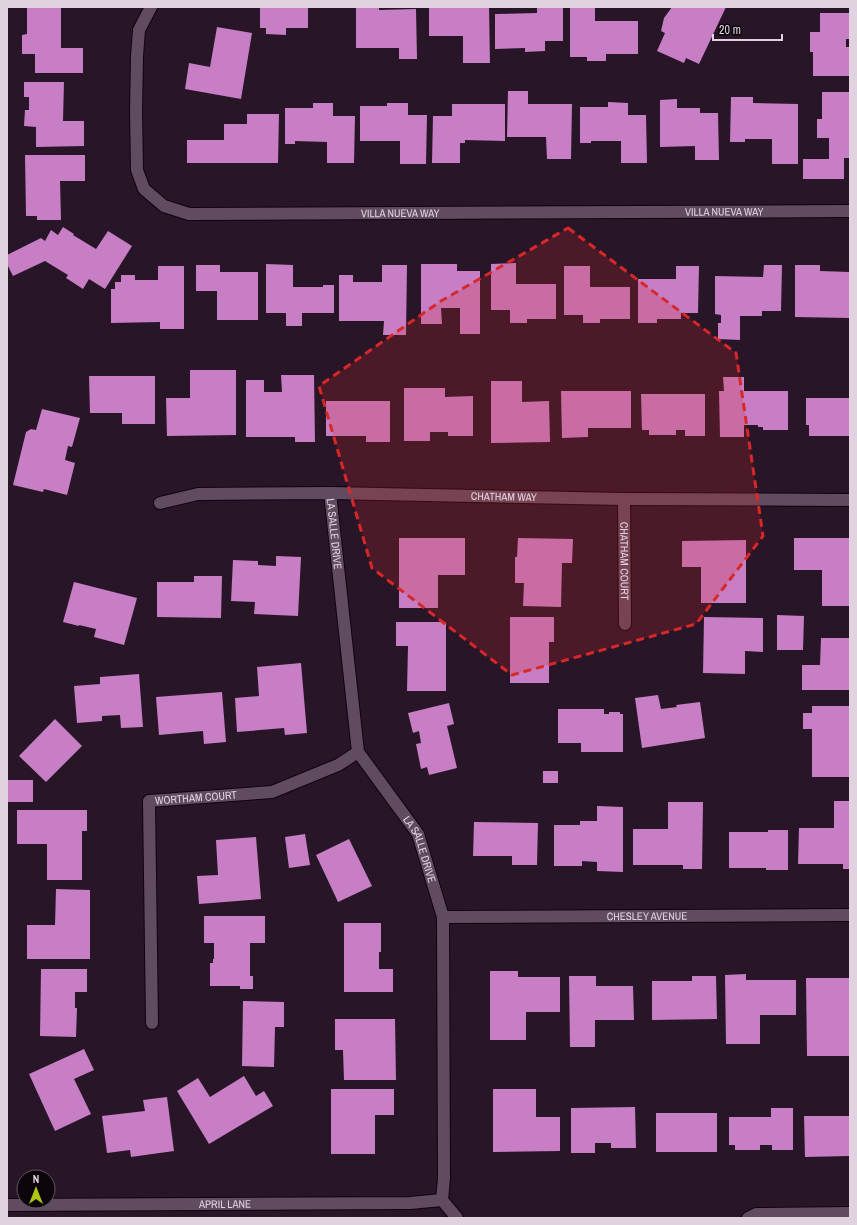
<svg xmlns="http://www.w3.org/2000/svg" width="857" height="1225" viewBox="0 0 857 1225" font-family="'Archivo Narrow',sans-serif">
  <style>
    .building { fill: #c77ec4 }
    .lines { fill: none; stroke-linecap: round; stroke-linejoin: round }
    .minor-casing { stroke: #100310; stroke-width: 14 }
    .minor { stroke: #614b60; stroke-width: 12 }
    .marked { fill: #d62828; fill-opacity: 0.2; stroke: #d62828; stroke-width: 3; stroke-dasharray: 8 5; stroke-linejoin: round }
    .labels { text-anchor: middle; stroke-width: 4; stroke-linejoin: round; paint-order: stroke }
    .street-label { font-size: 11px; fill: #e0d3df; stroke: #0c050c }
  </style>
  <rect width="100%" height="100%" fill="#281628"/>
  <g class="building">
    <polygon points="260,7 308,7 308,28 286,28 286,35 266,34 266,28 260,28"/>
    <polygon points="356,7 379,7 379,10 416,9 417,59 399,59 399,48 356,48"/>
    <polygon points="429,7 489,7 490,63 463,63 463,36 429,36"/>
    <polygon points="537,7 563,7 563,41 545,41 545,51 525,52 525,48 495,49 495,14 537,13"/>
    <polygon points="570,7 595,7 595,21 638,21 638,54 606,54 606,61 587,61 587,57 570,57"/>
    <polygon points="672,7 726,7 699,64 686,58 684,63 657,51 665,33 661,31 664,18"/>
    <polygon points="27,8 61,8 61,48 83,48 83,73 35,73 35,54 22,54 22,35 27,34"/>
    <polygon points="820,13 850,13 850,39 846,39 846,47 850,47 850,76 813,76 813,52 810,52 810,32 820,32"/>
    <polygon points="217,27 252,33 241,99 185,89 189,63 210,67"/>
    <polygon points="24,82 64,82 63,121 84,121 84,146 36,147 36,127 24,126 25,110 29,110 29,97 24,97"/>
    <polygon points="508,91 528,91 528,104 572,104 571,159 547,159 546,137 507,137"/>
    <polygon points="822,92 850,92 850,158 844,158 844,179 803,179 803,159 829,159 829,138 817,138 817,119 822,119"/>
    <polygon points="731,97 753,97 753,103 798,104 798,164 772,164 772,139 745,139 745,142 730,142"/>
    <polygon points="677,99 677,108 700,108 700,113 718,113 719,160 695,160 695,146 660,147 660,100"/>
    <polygon points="608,102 628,103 628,115 646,115 647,163 621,163 621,141 591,141 591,143 580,143 580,107 608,107"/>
    <polygon points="313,103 333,103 333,116 355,116 354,163 327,163 327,142 295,141 295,144 285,144 285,108 313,108"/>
    <polygon points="387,103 408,103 408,115 427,115 426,164 400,164 400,141 360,141 360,106 387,106"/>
    <polygon points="452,104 505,104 505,141 465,140 465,143 460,143 460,163 432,163 433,116 452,116"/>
    <polygon points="247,114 279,114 278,163 187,163 187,140 224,140 224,124 247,124"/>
    <polygon points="25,155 85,155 85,181 60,181 61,220 37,220 37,216 26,216"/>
    <polygon points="63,227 74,234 73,235 96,249 108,231 132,246 105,289 89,279 83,289 66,278 68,275 45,261 13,276 7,264 7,255 41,238 45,241 51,230 58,235"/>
    <polygon points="516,263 516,284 556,284 556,319 527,319 527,323 510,323 510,310 491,310 491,264"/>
    <polygon points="266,264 293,265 293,287 323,287 323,285 334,285 334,313 302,313 302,326 286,326 286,313 266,313"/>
    <polygon points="421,264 457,264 457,271 480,271 480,334 460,334 460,308 441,308 442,324 421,324"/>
    <polygon points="196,265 220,265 220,272 258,272 258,320 217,320 217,291 196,291"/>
    <polygon points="382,265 407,265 406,335 383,335 384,321 339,321 339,275 353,275 353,282 382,282"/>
    <polygon points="764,265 782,265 781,311 762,311 762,316 740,316 740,340 718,339 718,323 721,323 721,315 715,314 715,276 763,277"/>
    <polygon points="795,265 820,265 820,271 850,272 850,318 795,317"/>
    <polygon points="158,266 184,266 184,329 160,329 160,322 111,323 111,289 115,289 115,282 121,282 121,275 135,275 135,280 158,280"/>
    <polygon points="564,266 590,266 590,287 630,287 630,319 600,319 600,323 583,323 583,315 564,315"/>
    <polygon points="676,266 699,266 698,313 681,313 681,319 657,319 657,323 638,323 638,279 676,279"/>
    <polygon points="190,370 236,370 236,435 167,436 166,398 190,398"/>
    <polygon points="281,375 314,375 315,442 295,442 295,437 246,437 246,380 264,380 264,392 282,392"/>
    <polygon points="89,376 155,376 155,424 122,424 122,413 90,413"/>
    <polygon points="723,377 744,377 744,391 788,391 788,430 763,430 763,427 758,427 758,425 744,425 744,437 720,437 719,391 724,391"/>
    <polygon points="491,381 522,381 522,402 549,401 550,442 491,443"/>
    <polygon points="404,388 445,388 445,397 473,396 473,436 448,436 448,432 430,432 430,441 404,441"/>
    <polygon points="561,391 631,391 631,428 588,428 588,437 562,438"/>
    <polygon points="641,394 705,394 705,436 685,436 685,430 676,430 676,435 649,435 649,430 642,430"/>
    <polygon points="806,398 850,398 850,436 809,436 809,425 806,425"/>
    <polygon points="326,401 390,401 390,442 366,442 366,436 326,436"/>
    <polygon points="42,409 80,418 72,447 68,446 65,460 75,463 67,495 44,489 43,492 13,485 26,432 31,429 36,430"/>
    <polygon points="399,538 465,538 465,575 438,575 438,608 399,608"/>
    <polygon points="518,538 573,539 572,563 562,563 561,607 523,606 524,583 515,583 515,557 517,557"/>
    <polygon points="794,538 850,538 850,606 822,606 822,570 794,570"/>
    <polygon points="746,540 746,603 701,603 701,567 682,567 682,541"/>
    <polygon points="276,556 301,557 298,616 254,614 255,602 231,601 233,560 258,561 258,565 276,566"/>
    <polygon points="194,576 222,576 221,618 157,617 157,582 194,582"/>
    <polygon points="74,582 137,598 124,645 94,637 96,629 79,625 79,626 63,622"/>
    <polygon points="777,615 804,616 803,650 777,650"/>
    <polygon points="510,617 554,617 554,642 549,642 549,683 510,683"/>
    <polygon points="704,617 763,618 763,652 745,651 745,674 703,673"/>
    <polygon points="396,622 446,622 446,691 407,691 408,646 396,646"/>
    <polygon points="821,638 850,638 850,690 802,690 802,665 820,665"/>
    <polygon points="301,663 307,733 285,735 284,728 237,732 235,698 259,696 257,667"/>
    <polygon points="139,674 143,727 121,728 120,715 102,716 102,721 77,723 74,686 100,684 100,677"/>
    <polygon points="222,692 226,742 204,744 203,731 159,735 156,697"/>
    <polygon points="658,695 661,709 677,707 676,705 700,702 705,738 642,748 635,698"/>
    <polygon points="449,703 454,724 447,726 457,768 429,775 427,767 421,769 416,744 421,743 419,731 413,733 408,713"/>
    <polygon points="812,706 850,706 850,777 812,777 812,729 803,729 803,713 812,713"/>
    <polygon points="558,709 604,709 604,714 609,714 609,712 620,712 620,714 623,714 623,752 581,752 581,743 558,743"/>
    <polygon points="55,719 82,746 46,782 19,756"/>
    <rect x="543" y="771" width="15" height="12"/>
    <rect x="7" y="780" width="26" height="22"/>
    <polygon points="834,801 850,801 850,869 843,869 843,864 798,864 799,828 834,828"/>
    <polygon points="668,802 703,802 702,869 683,869 683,865 633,865 633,829 668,829"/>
    <polygon points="597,806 623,807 623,872 597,871 597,862 582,861 582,866 554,866 554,825 580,825 580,821 597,821"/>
    <polygon points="17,810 87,810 87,831 82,831 82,880 47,880 47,844 17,844"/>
    <polygon points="474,822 538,823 537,865 512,865 512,856 473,856"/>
    <polygon points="768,830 788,830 788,870 766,870 766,868 729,868 729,832 768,832"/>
    <polygon points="305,834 310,865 289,868 285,837"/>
    <polygon points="256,837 261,899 199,904 197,876 218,875 216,840"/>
    <polygon points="349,839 372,886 338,902 316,855"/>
    <polygon points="56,889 90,890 90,959 27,959 27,925 55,925"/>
    <polygon points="204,916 265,916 265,943 250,943 250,976 253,976 253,989 240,989 240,986 210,986 210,963 213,963 213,959 214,959 214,943 204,943"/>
    <polygon points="344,923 381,923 381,952 379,952 379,969 393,969 393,992 344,992"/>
    <polygon points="41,969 87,969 87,992 75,992 75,1008 77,1008 76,1037 40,1036"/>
    <polygon points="490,971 518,971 518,977 560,977 560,1012 526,1012 526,1040 490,1040"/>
    <polygon points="746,974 746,980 796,980 796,1015 760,1015 760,1044 726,1044 725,975"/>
    <polygon points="569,976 596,976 596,986 633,986 634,1020 595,1020 595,1047 570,1047"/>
    <polygon points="692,976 716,976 717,1019 652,1020 652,981 692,981"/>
    <polygon points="806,978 850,978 850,1056 807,1056"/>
    <polygon points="243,1001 284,1002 284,1027 275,1027 274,1067 242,1066"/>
    <polygon points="335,1019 395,1019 396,1080 344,1080 343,1050 335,1050"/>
    <polygon points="84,1049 94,1070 74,1079 91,1114 55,1131 29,1074"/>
    <polygon points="244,1076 256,1096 264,1091 273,1106 209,1144 177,1091 198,1078 210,1097"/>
    <polygon points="331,1089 394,1089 394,1115 375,1115 375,1154 331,1154"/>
    <polygon points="493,1089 536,1089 536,1117 560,1117 560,1151 493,1152"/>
    <polygon points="167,1097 174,1151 131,1157 130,1150 107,1153 102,1116 145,1111 143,1100"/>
    <polygon points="635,1107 636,1148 611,1148 611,1143 595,1143 595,1153 571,1153 571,1108"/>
    <polygon points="771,1108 793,1108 793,1150 772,1150 772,1145 760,1145 760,1150 735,1150 735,1145 729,1145 729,1117 771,1117"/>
    <rect x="656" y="1113" width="61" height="39"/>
    <polygon points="804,1116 850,1116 850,1156 805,1157"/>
  </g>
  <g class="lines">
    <g class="minor-casing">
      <g id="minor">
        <path id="s1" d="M151,7L139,30L137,56L136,111L137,170L144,189L164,206L189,214L850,211"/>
        <path id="s2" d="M330,493L358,752L418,834L443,917L444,1178L442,1200L457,1218"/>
        <path id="s3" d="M624,499L625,624"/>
        <path id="s4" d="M160,503L198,494L330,493L624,499L850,500"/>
        <path id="s5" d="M443,917L850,915"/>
        <path id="s6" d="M152,1023L149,801L272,792L338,765L358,752"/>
        <path id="s7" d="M7,1205L410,1203L442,1200"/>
        <polyline points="748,1218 756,1214 850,1213"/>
      </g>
    </g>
    <use href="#minor" class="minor"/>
  </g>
  <path class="marked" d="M568,228L736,353L763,536L696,624L512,675L372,568L319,386L441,301Z"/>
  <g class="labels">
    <g class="street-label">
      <text dy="4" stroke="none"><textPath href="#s1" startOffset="774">VILLA NUEVA WAY</textPath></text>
      <text dy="4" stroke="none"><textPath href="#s1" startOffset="450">VILLA NUEVA WAY</textPath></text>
      <text dy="4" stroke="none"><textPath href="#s4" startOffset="345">CHATHAM WAY</textPath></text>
      <text dy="4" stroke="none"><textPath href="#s2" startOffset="41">LA SALLE DRIVE</textPath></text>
      <text dy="4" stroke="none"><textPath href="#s3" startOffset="62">CHATHAM COURT</textPath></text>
      <text dy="4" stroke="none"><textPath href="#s6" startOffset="269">WORTHAM COURT</textPath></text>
      <text dy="4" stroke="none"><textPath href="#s2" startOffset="377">LA SALLE DRIVE</textPath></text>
      <text dy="4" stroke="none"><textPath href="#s5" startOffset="204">CHESLEY AVENUE</textPath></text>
      <text dy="4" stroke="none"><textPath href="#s7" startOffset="218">APRIL LANE</textPath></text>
    </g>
  </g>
  <rect width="857" height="1225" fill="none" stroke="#e0d3df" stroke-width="16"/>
  <g transform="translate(36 1189)"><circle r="19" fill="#0c050c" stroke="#615760"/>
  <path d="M0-3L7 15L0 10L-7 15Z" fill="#aec60c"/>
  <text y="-6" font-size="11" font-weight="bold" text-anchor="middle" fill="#e0d3df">N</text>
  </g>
  <path d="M713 34v6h69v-6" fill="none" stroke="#e0d3df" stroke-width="2"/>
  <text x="719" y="34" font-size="12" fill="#e0d3df" stroke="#0c050c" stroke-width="3" paint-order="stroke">20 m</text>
</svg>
